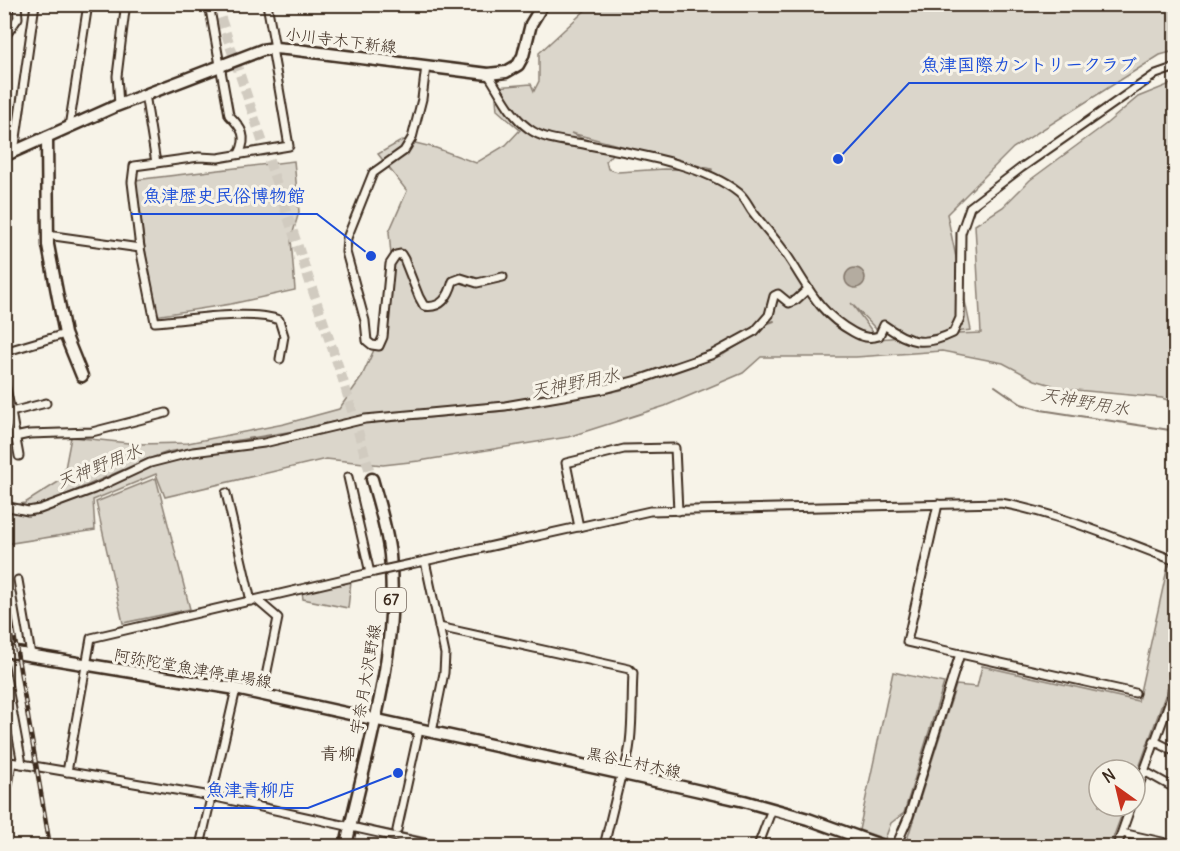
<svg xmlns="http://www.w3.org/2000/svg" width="1180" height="851" viewBox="0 0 1180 851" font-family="Delius,'Klee One',sans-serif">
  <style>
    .green { fill: #dbd6cb; stroke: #8b8074; stroke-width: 1.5; fill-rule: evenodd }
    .water { fill: #b4aca0; stroke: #84786c; stroke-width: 1.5 }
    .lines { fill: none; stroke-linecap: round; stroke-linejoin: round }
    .stream { stroke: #84786c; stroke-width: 2 }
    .primary-tunnel { stroke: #d1cbc0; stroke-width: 10; stroke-dasharray: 10 5; stroke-linecap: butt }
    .street-casing { stroke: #3b2a1e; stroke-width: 11 }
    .secondary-casing { stroke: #3b2a1e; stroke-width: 15 }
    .primary-casing { stroke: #3b2a1e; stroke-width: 15 }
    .street { stroke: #f7f3e8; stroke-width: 7 }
    .secondary { stroke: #f7f3e8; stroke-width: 10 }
    .primary { stroke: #f7f3e8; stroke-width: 10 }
    .rail-casing { stroke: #3b2a1e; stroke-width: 4.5 }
    .rail { stroke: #f7f3e8; stroke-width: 2; stroke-dasharray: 7; stroke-linecap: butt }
    .street-bridge-casing { stroke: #3b2a1e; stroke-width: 11; stroke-linecap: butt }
    .street-bridge { stroke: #f7f3e8; stroke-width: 7 }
    .labels { text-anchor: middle; stroke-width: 6; stroke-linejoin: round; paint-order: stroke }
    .shield { fill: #f7f3e8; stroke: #73665b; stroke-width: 1.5 }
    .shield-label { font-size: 15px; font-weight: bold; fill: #3b2a1e }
    .street-label { font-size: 16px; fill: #3b2a1e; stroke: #f7f3e8 }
    .water-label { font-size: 18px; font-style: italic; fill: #5f5145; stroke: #f7f3e8 }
    .neighbourhood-label { font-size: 18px; fill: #3b2a1e; stroke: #f7f3e8 }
    .leader { fill: none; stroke: #1d4ed8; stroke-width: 2 }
    .callout-dot { fill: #1d4ed8; stroke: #f7f3e8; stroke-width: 2 }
    .callout-label { font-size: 18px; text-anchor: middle; font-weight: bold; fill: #1d4ed8; stroke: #f7f3e8; stroke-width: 6; stroke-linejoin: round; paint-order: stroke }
  </style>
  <rect width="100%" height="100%" fill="#f7f3e8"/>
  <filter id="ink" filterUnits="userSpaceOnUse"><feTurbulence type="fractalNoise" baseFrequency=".0167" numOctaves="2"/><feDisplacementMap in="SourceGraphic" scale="12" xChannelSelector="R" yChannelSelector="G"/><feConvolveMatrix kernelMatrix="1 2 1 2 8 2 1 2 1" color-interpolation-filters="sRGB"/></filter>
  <g filter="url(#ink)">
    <g class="green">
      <path d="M591,5H1175V51L1160,55L1013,148L947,214L971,330L930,335L981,333L975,225L1003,207L1030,180L1106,124L1138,97L1175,82V403L1162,398L1065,389L1035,380L1003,363L942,351L856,357H761L743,373L665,406L568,437L419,461L383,465L326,459L165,497L156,474L93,500L95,530L5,544V507L25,503L63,479L71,437L138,444L188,443L284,424L339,409L361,378L384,328L393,277L389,232L407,191L378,154L403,140L436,148L476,163L506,145L520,130L497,110L495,87L531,84L534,91L539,81V53ZM571,133L712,169V170L664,169L618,172L608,169L606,161L613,153ZM851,303L876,329L914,336L878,339Z"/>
      <polygon points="294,161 299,212 291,239 295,290 231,304 155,316 135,180"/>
      <polygon points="156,478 190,609 123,623 96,502"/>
      <polygon points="1168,565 1175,568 1175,668 1135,779 1135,770 1099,770 1099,806 1125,806 1110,846 905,846 956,685 977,687 982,666 1138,701"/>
      <polygon points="351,581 348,608 303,599 302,592"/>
      <polygon points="893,672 944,683 904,813 891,823 885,839 859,830"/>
    </g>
    <circle class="water" cx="855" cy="278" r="10"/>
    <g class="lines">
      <g class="stream">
        <polyline points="761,329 766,324 774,321"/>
        <polyline points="995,386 1021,404 1041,410 1176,431"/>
        <polyline points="367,423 501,411 620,390 708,360 724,354 757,333"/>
        <polyline points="4,500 22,507 33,507"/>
        <polyline points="50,502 146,460 169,452 295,431 346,419"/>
        <polyline points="4,757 44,764"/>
        <polyline points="277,807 348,822"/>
        <polyline points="354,823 462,846"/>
      </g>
      <polyline class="primary-tunnel" points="216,4 343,380 372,479"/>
      <g class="street-casing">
        <g id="street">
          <polyline points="118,4 125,10 117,76 119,105"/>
          <path d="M209,4L229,115C242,128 248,137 239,154"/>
          <polyline points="267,4 275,48"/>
          <polyline points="4,38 18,18 17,4"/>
          <path d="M426,66L422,99L412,138L404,151L373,173L347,238L346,252L365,321L367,341L372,345L379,346L383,337L390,264L396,255L401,254L404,259L419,297L424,306C442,309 449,296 453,281L461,278L477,283L503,277"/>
          <path d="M488,74C500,92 510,115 528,128C543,140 565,141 584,144C630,153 702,163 739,193C745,198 748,205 752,211C763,226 776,239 786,254C808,286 817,312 853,332C862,337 869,339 879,336L884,325C909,343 924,347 953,333L960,318L961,233L970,207L1021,168L1156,74L1176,67"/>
          <polyline points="145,94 156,163 199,157 218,158 289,146 272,48"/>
          <polyline points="69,127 88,4"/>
          <polyline points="14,152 35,4"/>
          <path d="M156,163L134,166L132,182L140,248L155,322C185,320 253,309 279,320L284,336L280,359"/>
          <polyline points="54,236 140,248"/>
          <polyline points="4,352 65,334"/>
          <polyline points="4,379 11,412 46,403"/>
          <polyline points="11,412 19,456"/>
          <polyline points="15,437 29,434 92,432 166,413"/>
          <polyline points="348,477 370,573"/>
          <polyline points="226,493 251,601"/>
          <polyline points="938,504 907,642 1135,693"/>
          <polyline points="4,506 28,511 40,509 94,489 150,463 193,452 264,443 365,419 505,406 604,389 641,379 711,355 755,331 769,315 774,296 778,294 789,303 796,300 808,289"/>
          <polyline points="579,527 566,463 624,449 675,448 678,511"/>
          <polyline points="425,561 445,654 444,673 432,732"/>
          <path d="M411,564L650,511L1001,503C1061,514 1119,540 1176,561"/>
          <polyline points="18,580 31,655"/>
          <polyline points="257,600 278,618 262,695"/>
          <path d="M439,627L629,669L633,673C631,707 635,749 620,780L604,846"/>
          <polyline points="4,666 22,764"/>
          <polyline points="1154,741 1176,752"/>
          <polyline points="4,761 211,796 437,846"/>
          <polyline points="1144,771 1176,789"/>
          <polyline points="67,772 91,638 374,572"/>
          <polyline points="1135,796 1176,684"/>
          <polyline points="4,806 12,763"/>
          <polyline points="397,830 419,730"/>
          <polyline points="1122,833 1162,842 1170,846"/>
          <polyline points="200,846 236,689"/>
          <polyline points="758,846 772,809"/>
          <polyline points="896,846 909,816 960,654"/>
          <polyline points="1117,846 1131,806"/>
        </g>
      </g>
      <g class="secondary-casing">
        <g id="secondary">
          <polyline points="47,137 48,245 65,334 82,376"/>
          <polyline points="4,156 116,106 262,50 275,48 297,50 488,74 506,72 518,65 523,56 531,24 543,4"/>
          <polyline points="4,651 236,689 687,788 744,801 808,819 883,846"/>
        </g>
      </g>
      <g class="primary-casing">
        <path id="primary" d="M346,846C366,751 400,654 390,555C387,529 379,504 372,479"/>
      </g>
      <use href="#street" class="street"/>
      <use href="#secondary" class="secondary"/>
      <use href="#primary" class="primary"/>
      <g class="rail-casing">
        <polyline id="rail" points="4,576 50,846"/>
      </g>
      <use href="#rail" class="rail"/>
      <g class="street-bridge-casing">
        <polyline id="street-bridge" points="374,572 411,564"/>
      </g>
      <use href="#street-bridge" class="street-bridge"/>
    </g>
  </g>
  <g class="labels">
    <rect class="shield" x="376" y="588" width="30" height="24" rx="4.5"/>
    <g class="shield-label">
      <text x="391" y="605">67</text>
    </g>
    <g class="street-label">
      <text transform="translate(341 40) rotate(7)" y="6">小川寺木下新線</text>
      <text transform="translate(193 668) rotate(10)" y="6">阿弥陀堂魚津停車場線</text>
      <text transform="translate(365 679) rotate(-80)" y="6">宇奈月大沢野線</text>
      <text transform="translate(634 762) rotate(12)" y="6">黒谷上村木線</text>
    </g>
    <g class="water-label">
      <text transform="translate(575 383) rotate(-11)" y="6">天神野用水</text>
      <text transform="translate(1085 402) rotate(10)" y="6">天神野用水</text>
      <text transform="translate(99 466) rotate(-22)" y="6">天神野用水</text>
    </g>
    <g class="neighbourhood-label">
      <text x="338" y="760">青柳</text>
    </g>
  </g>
  <path class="leader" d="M838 159L909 83H1149M371 256L317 214H131M398 773L308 808H194"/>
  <g class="callout-dot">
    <circle cx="838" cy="159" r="6"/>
    <circle cx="371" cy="256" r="6"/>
    <circle cx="398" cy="773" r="6"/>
  </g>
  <g class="callout-label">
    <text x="1029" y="71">魚津国際カントリークラブ</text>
    <text x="224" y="202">魚津歴史民俗博物館</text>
    <text x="251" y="796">魚津青柳店</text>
  </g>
  <rect width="1180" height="851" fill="none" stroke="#f7f3e8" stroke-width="24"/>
  <rect x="12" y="12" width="1156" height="827" fill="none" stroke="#3b2a1e" stroke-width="2" filter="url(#ink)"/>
  <g transform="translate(1117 788) rotate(326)"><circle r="28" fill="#f7f3e8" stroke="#aca397" stroke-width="1.5"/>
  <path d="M0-4.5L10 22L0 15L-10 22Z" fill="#c8321e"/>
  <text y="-9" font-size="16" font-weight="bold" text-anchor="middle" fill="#3b2a1e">N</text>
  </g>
</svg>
